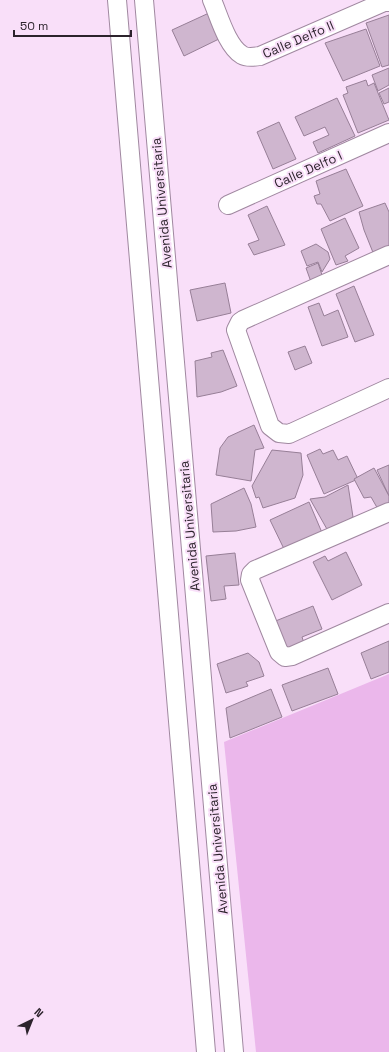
<svg xmlns="http://www.w3.org/2000/svg" width="389" height="1052" viewBox="0 0 389 1052" font-family="'Space Grotesk',sans-serif">
  <style>
    .green { fill: #ebb7eb }
    .building { fill: #cfb6cf; stroke: #977f97 }
    .lines { fill: none; stroke-linecap: round; stroke-linejoin: round }
    .minor-casing { stroke: #a088a0; stroke-width: 20 }
    .minor { stroke: #fff; stroke-width: 18 }
    .labels { text-anchor: middle; stroke-width: 4; stroke-linejoin: round; paint-order: stroke }
    .street-label { font-size: 13px; fill: #2c232c; stroke: #f9dff9 }
  </style>
  <rect width="100%" height="100%" fill="#f9dff9"/>
  <polygon class="green" points="389,674 389,1052 256,1052 224,742"/>
  <g class="building">
    <polygon points="209,13 221,38 184,56 172,30"/>
    <polygon points="389,15 389,65 382,67 366,23"/>
    <polygon points="366,29 380,66 343,81 325,43"/>
    <polygon points="389,68 389,85 378,91 372,75"/>
    <polygon points="366,80 368,86 374,83 389,120 358,133 343,95 348,93 346,87"/>
    <polygon points="389,88 389,102 384,104 379,93"/>
    <polygon points="337,98 355,136 318,153 313,142 329,135 325,127 304,136 295,117"/>
    <polygon points="279,122 296,159 273,169 257,132"/>
    <polygon points="346,169 363,206 330,221 321,204 317,204 314,196 320,194 316,181"/>
    <polygon points="385,203 389,212 389,249 374,255 364,230 359,212"/>
    <polygon points="267,206 285,245 254,255 248,244 259,240 248,215"/>
    <polygon points="345,218 359,248 345,256 348,261 336,265 321,229"/>
    <polygon points="316,244 328,252 330,259 322,272 318,262 307,266 301,251"/>
    <polygon points="318,263 322,275 311,282 306,268"/>
    <polygon points="225,283 231,313 197,321 190,290"/>
    <polygon points="354,286 374,335 355,342 336,294"/>
    <polygon points="319,303 324,316 338,310 348,337 322,346 308,307"/>
    <polygon points="305,346 312,363 295,370 288,352"/>
    <polygon points="223,350 237,386 221,392 197,397 195,361 212,357 211,353"/>
    <polygon points="254,425 264,448 255,450 251,481 216,475 220,448 228,437"/>
    <polygon points="320,449 323,454 333,450 338,460 347,456 358,479 324,494 307,455"/>
    <polygon points="272,450 301,453 303,475 295,498 263,508 259,497 256,498 252,486"/>
    <polygon points="389,465 389,496 377,470"/>
    <polygon points="374,468 389,496 389,506 379,511 371,497 364,498 354,479"/>
    <polygon points="348,485 353,517 328,531 310,499 325,497"/>
    <polygon points="244,488 251,504 256,527 236,531 213,532 211,504"/>
    <polygon points="309,502 323,535 285,551 270,520"/>
    <polygon points="346,552 362,585 332,600 313,562 325,556 328,561"/>
    <polygon points="235,553 239,585 224,586 226,599 211,601 206,556"/>
    <polygon points="313,606 322,629 302,637 306,649 287,656 273,622"/>
    <polygon points="389,641 389,672 371,679 361,653"/>
    <polygon points="248,653 259,662 264,676 246,682 248,686 226,693 217,664"/>
    <polygon points="328,668 338,694 292,711 282,685"/>
    <polygon points="271,689 282,717 230,738 226,708"/>
  </g>
  <g class="lines">
    <g class="minor-casing">
      <g id="minor">
        <polyline points="117,0 206,1052"/>
        <polyline points="144,0 234,1052"/>
        <path d="M212,0C219,16 227,46 242,55C247,58 254,57 260,56L384,2H389"/>
        <polyline points="228,205 389,133"/>
        <polyline points="389,255 243,320 240,322 236,330 270,426 279,433 289,434 389,388"/>
        <polyline points="389,512 255,570 251,574 250,580 279,652 285,657 292,656 389,613"/>
      </g>
    </g>
    <use href="#minor" class="minor"/>
  </g>
  <g class="labels">
    <g class="street-label">
      <text transform="translate(298 39) rotate(-23)" y="5">Calle Delfo II</text>
      <text transform="translate(308 169) rotate(-24)" y="5">Calle Delfo I</text>
      <text transform="translate(161 203) rotate(-95)" y="5">Avenida Universitaria</text>
      <text transform="translate(189 526) rotate(-95)" y="5">Avenida Universitaria</text>
      <text transform="translate(217 849) rotate(-95)" y="5">Avenida Universitaria</text>
    </g>
  </g>
  <g transform="translate(32 1020) rotate(43)" stroke="#f9dff9" stroke-width="3" paint-order="stroke">
  <path d="M0-3L7 15L0 10L-7 15Z" fill="#2c232c"/>
  <text y="-6" font-size="11" font-weight="bold" text-anchor="middle" fill="#2c232c">N</text>
  </g>
  <path d="M14 30v6h117v-6" fill="none" stroke="#2c232c" stroke-width="2"/>
  <text x="20" y="30" font-size="12" fill="#2c232c" stroke="#f9dff9" stroke-width="3" paint-order="stroke">50 m</text>
</svg>
